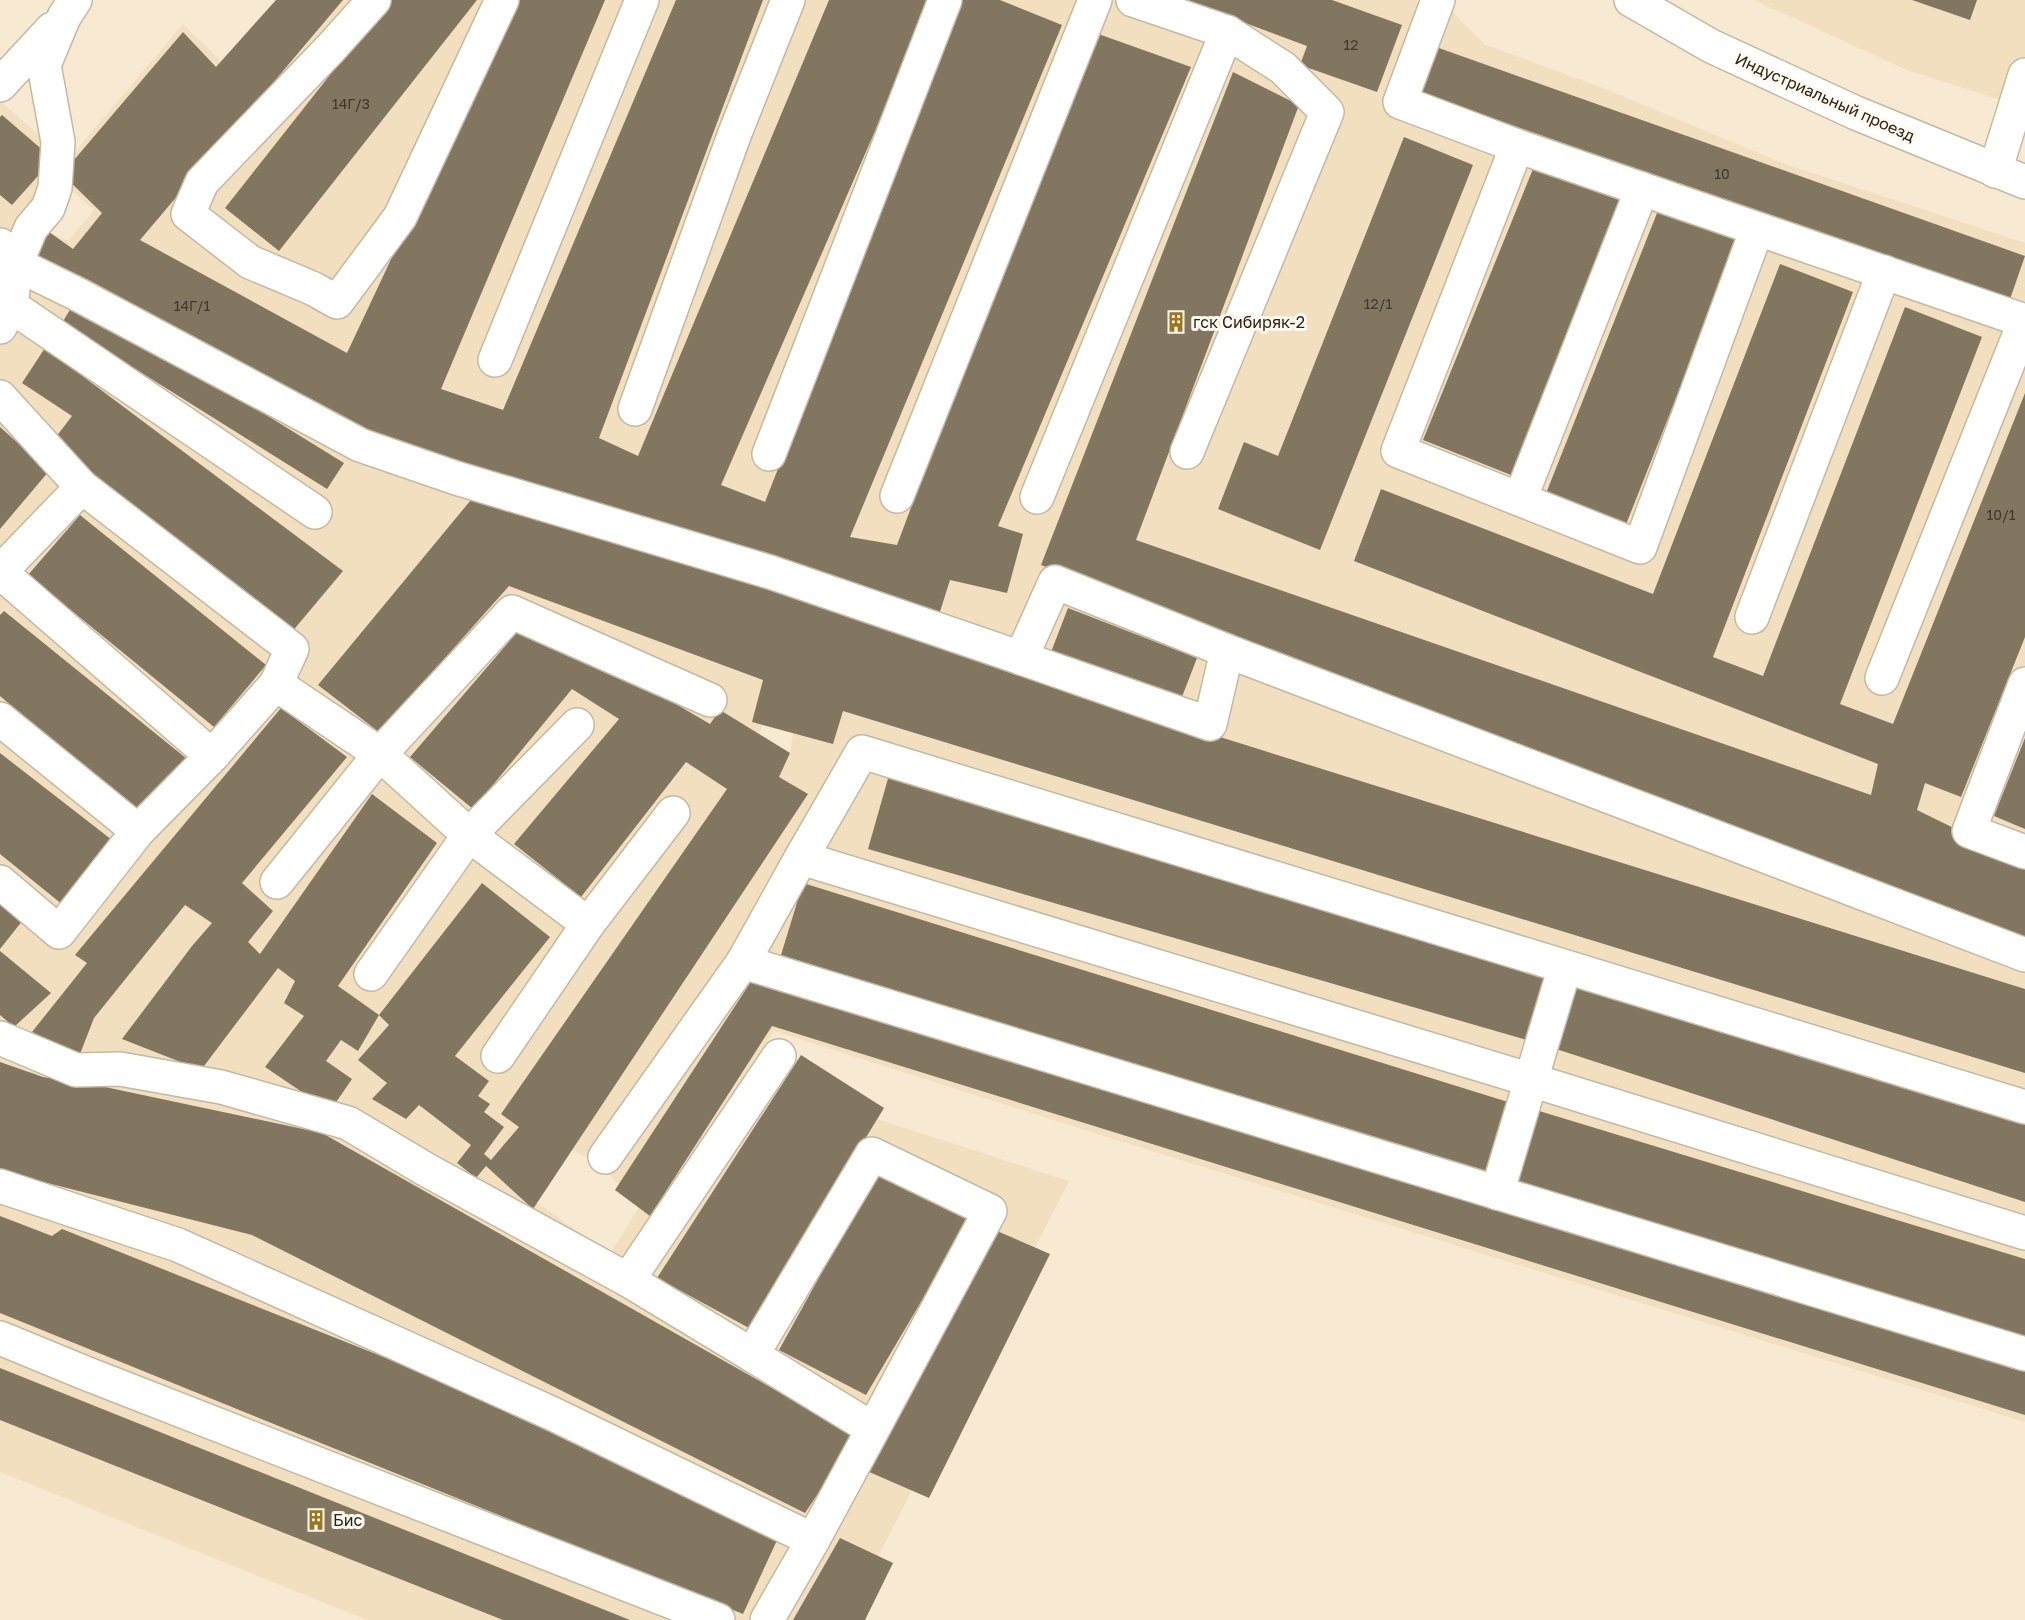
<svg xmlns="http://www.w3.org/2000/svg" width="2025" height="1620" viewBox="0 0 2025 1620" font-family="'Golos Text',sans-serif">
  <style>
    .built { fill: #f1dfc0; fill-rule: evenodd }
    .building { fill: #827660 }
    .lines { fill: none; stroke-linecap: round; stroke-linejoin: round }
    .minor-casing { stroke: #c5b8a1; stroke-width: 36 }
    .minor { stroke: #fff; stroke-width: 33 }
    .labels { text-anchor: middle; stroke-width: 6; stroke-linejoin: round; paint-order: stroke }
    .number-label { font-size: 14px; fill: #3f382c }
    .street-label { font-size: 16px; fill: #29241b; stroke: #fef8ef }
    .poi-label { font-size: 16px; fill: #29241b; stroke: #fef8ef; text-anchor: start }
  </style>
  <rect width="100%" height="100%" fill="#f8ead2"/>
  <g class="built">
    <path d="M285,0H1415L1453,12L1484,44L1608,90L1785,164L2025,243V1422L1113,1139L774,1031L744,1076L1069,1181L846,1620H367L0,1472V101L68,160L183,24L227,67ZM71,190L94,210L68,241L44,229ZM775,686L795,720L790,753L769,797L542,1134L591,1160L642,1203L610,1254L499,1176L751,761Z"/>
    <polygon points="1754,0 2025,0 2025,108 1907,70"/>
  </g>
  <g class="building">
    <polygon points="276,0 343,0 140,240 347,353 513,0 605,0 441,389 503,410 676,0 763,0 599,438 638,456 829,0 932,0 721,485 765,502 961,0 1000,0 1062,25 850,537 897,545 1090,31 1191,67 998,526 1023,534 1007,593 950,580 938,618 376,441 36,259 49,232 73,249 102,213 62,174 183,32 216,67"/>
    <polygon points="389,0 477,0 279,251 225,208"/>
    <polygon points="1184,0 1332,0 1402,25 1377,92 1300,65 1307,46"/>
    <polygon points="1912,0 1977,0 1970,20"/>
    <polygon points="1436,47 2025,256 2009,302 1419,92"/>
    <polygon points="1233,72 1299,105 1136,540 1871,795 1878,764 1354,561 1381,489 1653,594 1780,264 1853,292 1713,657 1763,676 1905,307 1982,337 1840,704 1893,724 2025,393 2025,637 1961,797 1925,783 1917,810 2025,863 2025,951 1041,565"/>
    <polygon points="2,115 53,159 12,205 0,195 0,117"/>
    <polygon points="1404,137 1473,165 1320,550 1218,509 1244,442 1278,456"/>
    <polygon points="1535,164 1622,199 1511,475 1423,440"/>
    <polygon points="1661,203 1741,234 1625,527 1545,496"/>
    <polygon points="77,298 344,463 327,489 62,323"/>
    <polygon points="45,348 343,571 291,633 103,489 56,437 72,416 22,383"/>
    <polygon points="0,427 49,471 0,529"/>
    <polygon points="480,489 1057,686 2025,989 2025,1073 843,711 833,744 752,722 763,680 509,586 379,732 318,685"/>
    <polygon points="80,515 266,665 214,727 28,575"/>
    <polygon points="1068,608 1197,658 1180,702 1051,652"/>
    <polygon points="4,611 187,759 137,812 0,696 0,615"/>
    <polygon points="525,623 645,686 710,724 720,710 790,753 779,777 808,794 533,1209 486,1166 476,1178 457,1163 471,1145 419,1105 406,1119 372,1099 387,1083 358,1060 389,1025 379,1015 482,883 550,937 455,1056 489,1081 478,1096 490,1104 484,1112 504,1127 484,1154 491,1160 519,1127 501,1114 727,789 686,762 581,897 514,844 619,719 572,689 473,809 410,757"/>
    <polygon points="281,708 347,757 242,883 273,911 248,942 260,954 372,794 437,843 338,986 379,1015 358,1051 341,1040 326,1061 352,1079 330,1111 265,1067 304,1016 284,1003 295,981 278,968 201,1070 122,1039 192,946 212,923 185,905 94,1018 80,1054 32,1032 87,963 75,955"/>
    <polygon points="2025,738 2025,829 1994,816"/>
    <polygon points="0,753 112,840 63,905 0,854"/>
    <polygon points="889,775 1560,972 1537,1043 868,849"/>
    <polygon points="803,883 1508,1102 1485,1175 781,955"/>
    <polygon points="0,901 23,920 0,949"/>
    <polygon points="0,951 51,993 14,1027 0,1015"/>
    <polygon points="1572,974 2025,1120 2025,1202 1550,1047"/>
    <polygon points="754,977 2025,1364 2025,1415 772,1026 650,1216 615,1190"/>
    <polygon points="801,1055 884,1108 749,1328 657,1278"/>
    <polygon points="0,1062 43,1077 105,1087 322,1133 853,1434 827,1480 805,1513 252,1235 0,1171"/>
    <polygon points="1536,1110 2025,1259 2025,1339 1514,1183"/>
    <polygon points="878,1171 970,1219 866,1395 779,1350"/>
    <polygon points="0,1216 52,1236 62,1229 444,1381 779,1536 743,1614 0,1313"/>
    <polygon points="997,1231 1050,1254 929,1498 867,1471"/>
    <polygon points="0,1368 630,1620 503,1620 0,1420"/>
    <polygon points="840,1538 893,1563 865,1620 793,1620"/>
  </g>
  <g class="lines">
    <g class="minor-casing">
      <g id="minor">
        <polyline points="374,0 330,49 202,182 188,214 250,262 314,289 337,302 400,217 502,0"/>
        <polyline points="1438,0 1400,102 1517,146 2025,321"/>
        <polyline points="1631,0 1711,46 1856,113 2025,182"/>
        <polyline points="0,85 52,29"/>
        <polyline points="1517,146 1398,451 1640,547 1757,229"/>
        <polyline points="1995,171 2025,75"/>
        <polyline points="0,245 16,264 79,295 360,445 456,478 770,572 1021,658 1055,582 1227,651 2025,955"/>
        <polyline points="11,306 315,512"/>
        <polyline points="0,327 11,306 16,264 31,228 48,208 55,188 58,142 44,65 64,17 75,0"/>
        <polyline points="495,360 642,0"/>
        <polyline points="0,397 82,487 292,649 276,684 380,754 277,882"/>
        <polyline points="635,409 735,133 788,0"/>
        <polyline points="1187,452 1327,112 1283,68 1227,32"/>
        <polyline points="769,454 945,0"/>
        <polyline points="897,496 1095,0"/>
        <polyline points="1037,497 1227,32 1133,0"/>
        <polyline points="1520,499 1642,189"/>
        <polyline points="0,572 212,756 276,684"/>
        <polyline points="0,572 82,487"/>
        <polyline points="1752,617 1884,272"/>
        <polyline points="1021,658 1210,724 1227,651"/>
        <polyline points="1882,678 2025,321"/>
        <polyline points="2025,684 1969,831 2025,852"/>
        <polyline points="0,719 138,831 212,756"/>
        <polyline points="801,858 862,752 2025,1107"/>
        <polyline points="0,882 59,932 138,831"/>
        <polyline points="588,924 673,813"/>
        <polyline points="743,962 801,858 1531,1080 2025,1233"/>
        <polyline points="371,974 469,835 380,754 512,612 710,700"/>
        <polyline points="0,1038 76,1070 120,1069 221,1087 348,1123 425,1169 628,1280"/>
        <polyline points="498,1056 588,924 469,835 577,725"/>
        <polyline points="605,1157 743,962 2025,1354"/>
        <polyline points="0,1186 178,1245 553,1414 813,1540 767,1620"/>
        <polyline points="1497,1193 1565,967"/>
        <polyline points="0,1338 85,1373 718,1620"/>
        <polyline points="752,1355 628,1280 779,1056"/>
        <polyline points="813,1540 873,1429 752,1355 872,1154 990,1211 873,1429"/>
      </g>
    </g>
    <use href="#minor" class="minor"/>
  </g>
  <defs>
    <g id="building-bare" transform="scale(1.62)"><path d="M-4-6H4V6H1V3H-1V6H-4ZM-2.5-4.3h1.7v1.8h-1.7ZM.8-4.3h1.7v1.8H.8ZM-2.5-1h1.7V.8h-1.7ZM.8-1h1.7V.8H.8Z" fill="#9c7521" stroke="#fef8ef" stroke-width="2.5" paint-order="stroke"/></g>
  </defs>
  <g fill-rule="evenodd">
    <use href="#building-bare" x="1176" y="322"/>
    <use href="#building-bare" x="316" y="1520"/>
  </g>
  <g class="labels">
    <g class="number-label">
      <text x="1351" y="50">12</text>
      <text x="351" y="109">14Г/3</text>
      <text x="1722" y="179">10</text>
      <text x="1378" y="309">12/1</text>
      <text x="192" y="311">14Г/1</text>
      <text x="2001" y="520">10/1</text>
    </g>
    <g class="street-label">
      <text transform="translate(1825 97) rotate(24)" y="6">Индустриальный проезд</text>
    </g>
    <g class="poi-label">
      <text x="1193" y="328">гск Сибиряк-2</text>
      <text x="333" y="1526">Бис</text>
    </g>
  </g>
</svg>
